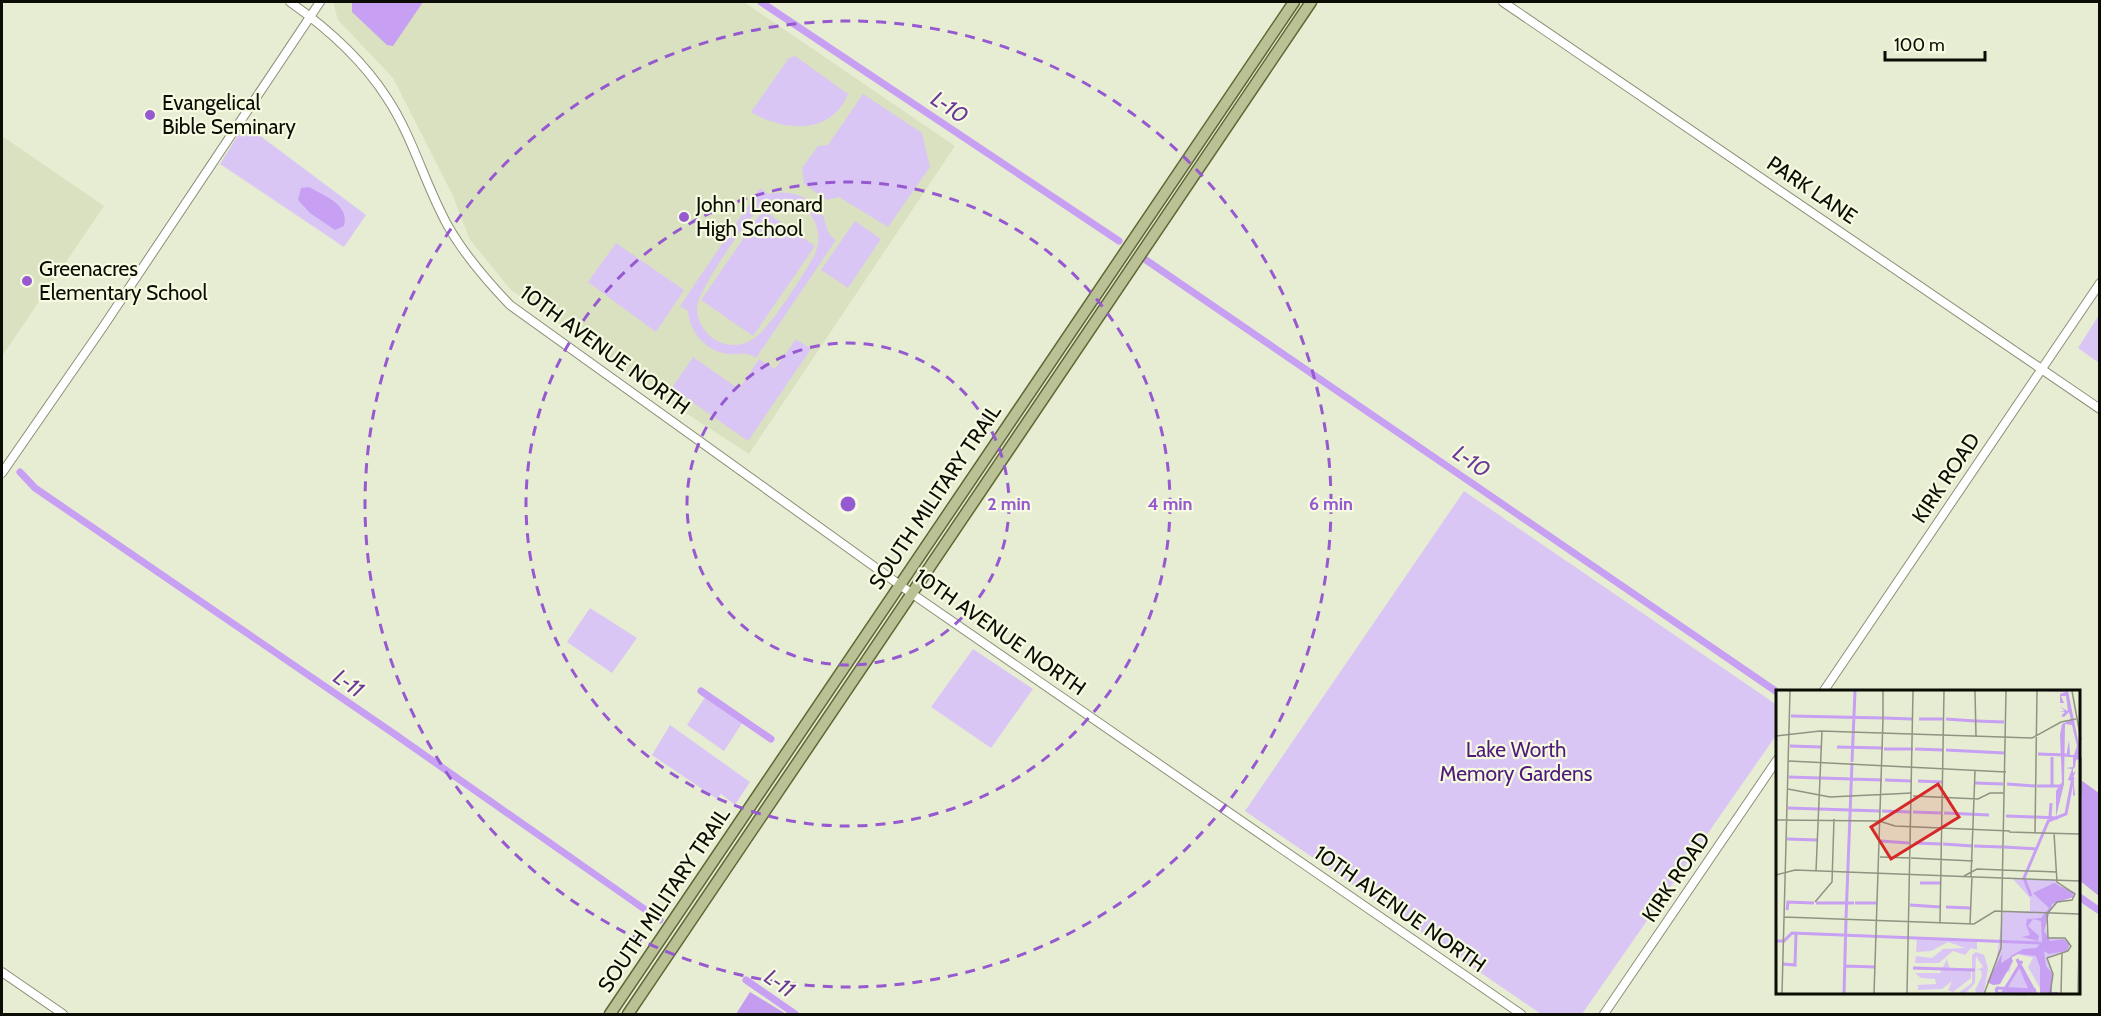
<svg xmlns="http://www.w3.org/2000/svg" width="2101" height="1016" viewBox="0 0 2101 1016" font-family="Cabin,sans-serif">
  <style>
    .built { fill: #dae1c0 }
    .green { fill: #dac6f4; fill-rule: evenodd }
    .forest { fill: #c39cef }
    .water { fill: #c79ff3 }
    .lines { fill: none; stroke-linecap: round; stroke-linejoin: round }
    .canal { stroke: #c79ff3; stroke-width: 7 }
    .minor-casing { stroke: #8b9078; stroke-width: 10 }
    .major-casing { stroke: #5f6735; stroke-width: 13 }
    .minor { stroke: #fff; stroke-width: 8 }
    .major { stroke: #bac195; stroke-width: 10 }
    .ring { fill: none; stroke: #9659d0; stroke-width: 3; stroke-dasharray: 10 8 }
    .poi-dot { fill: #9659d0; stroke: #f5fae0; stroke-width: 2 }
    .labels { text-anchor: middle; stroke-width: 4.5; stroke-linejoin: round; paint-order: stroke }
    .poi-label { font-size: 21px; fill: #0b0d05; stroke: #f5fae0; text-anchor: start }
    .street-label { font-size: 21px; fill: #0b0d05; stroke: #f5fae0 }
    .park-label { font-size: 21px; fill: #501a7b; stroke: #f5fae0 }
    .water-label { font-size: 22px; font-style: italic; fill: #6b3899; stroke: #f5fae0 }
    .inset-river { fill: none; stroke: #c79ff3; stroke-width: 3 }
    .inset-road { fill: none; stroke: #8f9381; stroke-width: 1.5 }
    .view { fill: #d62828; fill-opacity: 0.15; stroke: #d62828; stroke-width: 3 }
    .inset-edge { fill: none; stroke: #0b0d05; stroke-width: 3 }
    .centre { fill: #9659d0; stroke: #f5fae0; stroke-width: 3 }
    .ring-label { font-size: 18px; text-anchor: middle; font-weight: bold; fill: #9659d0; stroke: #f5fae0; stroke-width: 4.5; stroke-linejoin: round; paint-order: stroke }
  </style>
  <rect width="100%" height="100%" fill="#e7edd3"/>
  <g class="built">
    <polygon points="333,2 744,2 955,146 749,454 650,390 510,289 470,240 452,194 393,78 338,20"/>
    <polygon points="2,136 104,206 2,356"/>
  </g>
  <g class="green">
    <path d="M795,56L848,94C831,136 783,131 751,112L789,58Z"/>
    <polygon points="863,94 922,133 930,167 888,227 839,197 827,200 804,184 802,168 818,146 828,145"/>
    <polygon points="251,129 366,215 344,247 220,164 240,132"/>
    <path d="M760,188L768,194C790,189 812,196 823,216C828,227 826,234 836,240L756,358C746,351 740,355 728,354C706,351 690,333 688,311L680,306ZM787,201C812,207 825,229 815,254C805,272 770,329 753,339C741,347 726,347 714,339C704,332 697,321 697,308C697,292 747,218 761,208C769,202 778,201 787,201Z"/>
    <polygon points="763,210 815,246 753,336 701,300"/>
    <polygon points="855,221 881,239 848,288 821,270"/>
    <polygon points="616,243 684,290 656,332 588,282"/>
    <polygon points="2099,315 2099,363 2078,348"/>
    <polygon points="796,339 811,349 748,441 672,388 693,357 739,389 759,359 775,369"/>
    <polygon points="1464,491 1777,705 1777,734 1582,1014 1541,1014 1245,811"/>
    <polygon points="590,608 637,638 612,673 567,642"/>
    <polygon points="973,649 1033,689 991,748 931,707"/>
    <polygon points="706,696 744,720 724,751 687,725"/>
    <polygon points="670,725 750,782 735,805 721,794 717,799 652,755"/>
  </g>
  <g class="forest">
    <polygon points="2078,778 2099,793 2099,896 2079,880"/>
    <polygon points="750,992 786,1014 736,1014"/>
  </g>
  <g class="water">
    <polygon points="352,2 423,2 393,46 387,45 352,12"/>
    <path d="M309,187C325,196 350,205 344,226L335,230L310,213L298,200L301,188Z"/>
  </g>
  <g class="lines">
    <g class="canal">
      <polyline points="761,2 1119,241"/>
      <polyline points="1146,260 1777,692"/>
      <polyline points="20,472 35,488 393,733 660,920"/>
      <polyline points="701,691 771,739"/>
      <polyline points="2078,896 2100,911"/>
      <polyline points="746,980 795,1014"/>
    </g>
    <g class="minor-casing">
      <g id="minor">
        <path d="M290,2C327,28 362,59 387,98C413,137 425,185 448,226C465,256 487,281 510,305L911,593L1521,1014"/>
        <polyline points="1503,2 2100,409"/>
        <polyline points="2,473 103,327 320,2"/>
        <polyline points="1823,692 2100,283"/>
        <polyline points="2,972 63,1014"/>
        <polyline points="1604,1014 1777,760"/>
      </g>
    </g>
    <g class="major-casing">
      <g id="major">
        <polyline points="610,1014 1294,2"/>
        <polyline points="628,1014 1311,2"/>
      </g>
    </g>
    <use href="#minor" class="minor"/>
    <use href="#major" class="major"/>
  </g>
  <g class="ring">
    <circle cx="848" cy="504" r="161"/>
    <circle cx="848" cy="504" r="322"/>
    <circle cx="848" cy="504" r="483"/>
  </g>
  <g class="poi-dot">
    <circle cx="150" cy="115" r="6"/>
    <circle cx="684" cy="217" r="6"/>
    <circle cx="27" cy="281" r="6"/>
  </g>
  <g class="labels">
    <g class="poi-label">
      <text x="162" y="110">Evangelical<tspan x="162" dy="24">Bible Seminary</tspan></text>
      <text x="696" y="212">John I Leonard<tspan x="696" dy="24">High School</tspan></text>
      <text x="39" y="276">Greenacres<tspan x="39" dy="24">Elementary School</tspan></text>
    </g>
    <g class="street-label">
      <text transform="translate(1812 190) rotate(34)" y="7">PARK LANE</text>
      <text transform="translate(605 350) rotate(36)" y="7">10TH AVENUE NORTH</text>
      <text transform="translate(1946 478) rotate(-56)" y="7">KIRK ROAD</text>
      <text transform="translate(935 497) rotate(-56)" y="7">SOUTH MILITARY TRAIL</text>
      <text transform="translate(1000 632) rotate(35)" y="7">10TH AVENUE NORTH</text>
      <text transform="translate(1676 877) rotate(-56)" y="7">KIRK ROAD</text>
      <text transform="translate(664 900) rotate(-56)" y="7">SOUTH MILITARY TRAIL</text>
      <text transform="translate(1400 909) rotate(35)" y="7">10TH AVENUE NORTH</text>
    </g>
    <g class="park-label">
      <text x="1516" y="757">Lake Worth<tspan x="1516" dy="24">Memory Gardens</tspan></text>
    </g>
    <g class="water-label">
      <text transform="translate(950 107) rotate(34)" y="8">L-10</text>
      <text transform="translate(1472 461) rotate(34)" y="8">L-10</text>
      <text transform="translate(349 683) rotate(35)" y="8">L-11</text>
      <text transform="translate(780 983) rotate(35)" y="8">L-11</text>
    </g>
  </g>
  <g transform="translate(1776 690)">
    <rect width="304" height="304" fill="#e7edd3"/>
    <path d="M237,189L280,190L284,198L299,202V207L285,210L276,218L269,233L272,247L284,248L290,262L271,268L276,282L265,300L252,277L257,268L242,264L236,267L234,281L227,284L224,294L217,295L227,222L254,221V208ZM141,248L201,251V260L195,258L189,265L177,261L163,273H139L140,266L156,268L167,259L189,258L172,252L155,261L140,262ZM200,262L208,265L212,278L208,302L201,304L199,300L206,286L205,280H200L207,277L200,266L199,293L189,304H181L196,293V265ZM171,269L174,280H195V288L177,302L172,300L176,291L166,299L142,300V295L160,294L159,289L145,288L139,283H164ZM244,276L256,298L253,300L257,304L228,302L251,300L230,298Z" fill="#dac6f4"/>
    <path d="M226,264L225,273L235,267L237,271L224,294L217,295L211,292Z" fill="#c39cef"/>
    <path d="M261,1H292L303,55L304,69L300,70L299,77L297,79V83L300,81L297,87L299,105L297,106V91L292,90L296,79L290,78L297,77V67H290L293,50L294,65H298L301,56L296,35L289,34L288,94L280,127V101L286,92L284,45L286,34L295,30L293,22L288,27L285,26L289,22L283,21H289L284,17L292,21L290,6H285L288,13H284V4L290,2ZM278,193L297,202V207L276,214L268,241L274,251L288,249L294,254L291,261L273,264L268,261L270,276L276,283V302H282L283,304H264V277L260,266L242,264L236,267L235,274L232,273L235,266L247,259L260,258L266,252L265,231L257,229L252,236L263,246L262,251L246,247L254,245L250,235L251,229L265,228L273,218L257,203Z" fill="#c79ff3"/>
    <path class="inset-river" d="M15,26L107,28M108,28L136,29M143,29H168M170,29L199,31M200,31L228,32M14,56L45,57M61,57L107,58M108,59H137M139,59L167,60M170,60L228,63M262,64L290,65M76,72L79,1M13,87L44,88M45,88L106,90M109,90L136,91M142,91L167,92M199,93L227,94M231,94L259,96M261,96H286M276,96V67M12,118L42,119M43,119L104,121M106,121L134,122M137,122L165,123M168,123L213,125M230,126L259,127M260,127L282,128M272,131L290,124L297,87M11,149L41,150M105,151L133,153M139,153L165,154M167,154L197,156M198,156L226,157M228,157L261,159M144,193H164M255,206L248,188L274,127L275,113M40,213H78M79,213H101M134,215L164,217M170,217L195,218M11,220L12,212L38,213M70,228L76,73M0,251H8L16,243L265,253M241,269L256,304M241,269L260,304M7,274L19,275L20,244M69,276L99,277M137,278L199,280M220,298L221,303L250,304M220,298L260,300M228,300L256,303M68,304L70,229M226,304L246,271"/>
    <path class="inset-road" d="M107,1V30M199,1L200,46M296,1L305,50M0,46L44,41L256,48L285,32L300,29M305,67V107M13,71L230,82M12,99L54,107L136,103M137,106L202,109L214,103H228M0,130L103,131L119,136L234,141M233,142L304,144M259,142L261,1M104,167L134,168M135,168L197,171M40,181L46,41M0,185L19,180L304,191M188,186L201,179L281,182M195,187L199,81M39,212L56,192L58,129M8,227L198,234L219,221L303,224M164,232L168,1M194,234L196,187M6,304L14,1M98,304L107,29M131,304L137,1M208,304L225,258L230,1M274,304L277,284L271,268L292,261L295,256L289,248H272L271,224L281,212L296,210L299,204L281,192L278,143M285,304L286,263M302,304L304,199"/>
    <path class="view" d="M162,94L183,127L115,169L95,137Z"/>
    <rect width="304" height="304" class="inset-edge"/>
  </g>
  <circle cx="848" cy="504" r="9" class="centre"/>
  <g class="ring-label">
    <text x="1009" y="510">2 min</text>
    <text x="1170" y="510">4 min</text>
    <text x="1331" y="510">6 min</text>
  </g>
  <rect width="2101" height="1016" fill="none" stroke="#0b0d05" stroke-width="6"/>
  <path d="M1885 51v9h100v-9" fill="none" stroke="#0b0d05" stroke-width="3"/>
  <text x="1894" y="51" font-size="18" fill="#0b0d05" stroke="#f5fae0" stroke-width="4.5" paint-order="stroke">100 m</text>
</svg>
